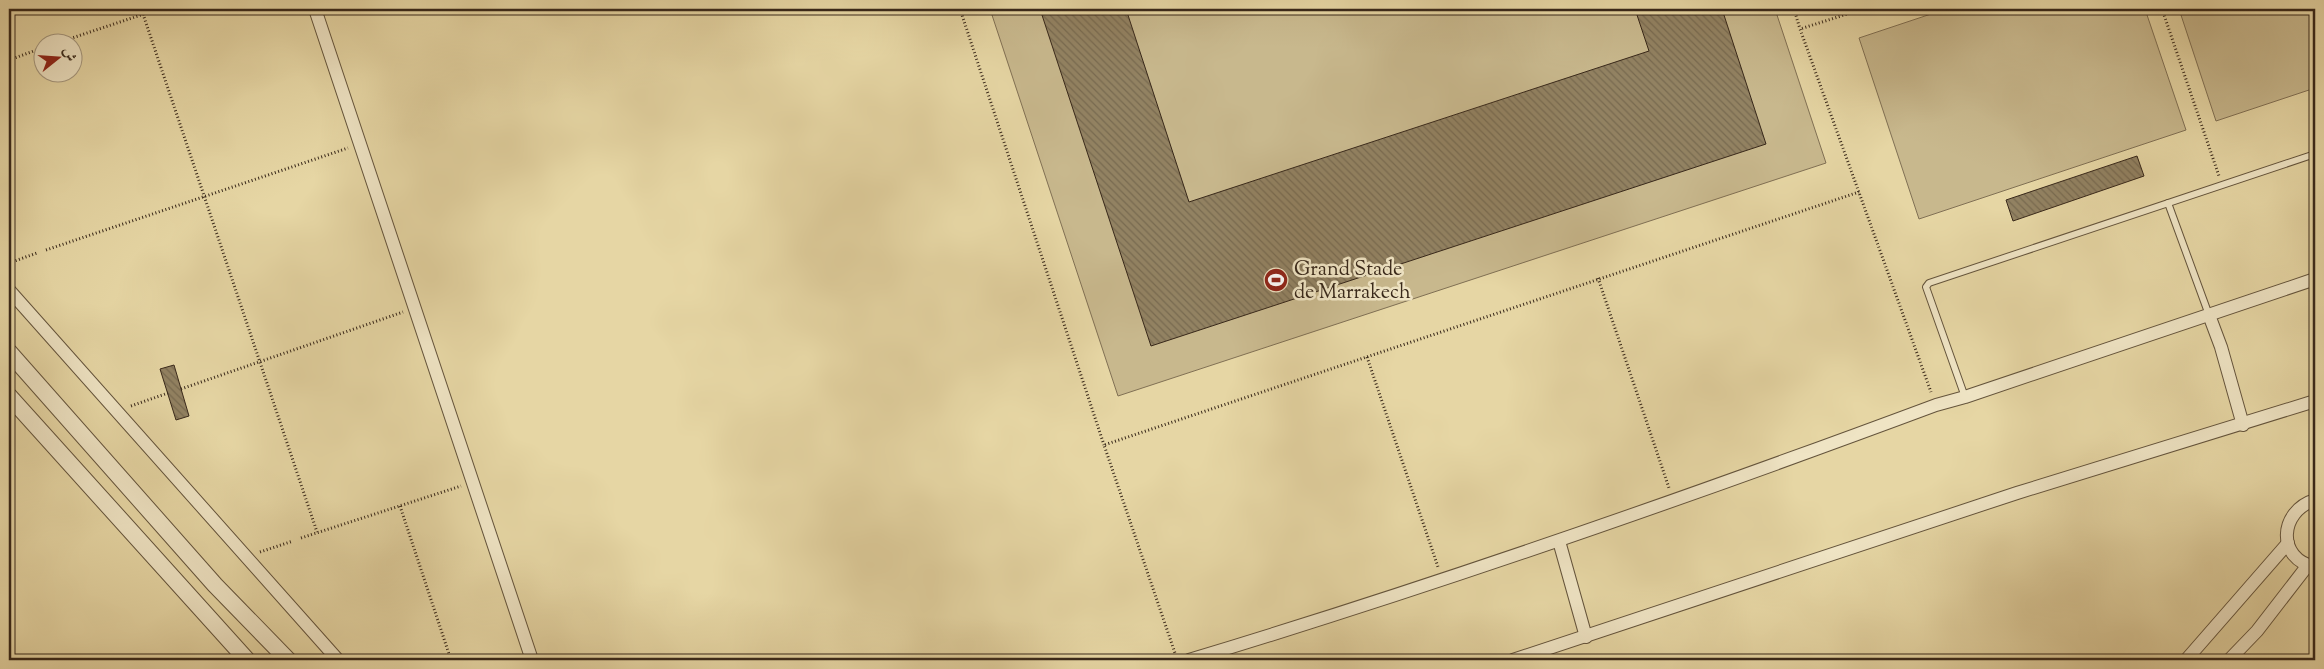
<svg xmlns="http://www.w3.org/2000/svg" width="2324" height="669" viewBox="0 0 2324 669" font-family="'Sorts Mill Goudy',Amiri,serif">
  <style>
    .pitch { fill: #c8b88d; stroke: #807054 }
    .building { fill: url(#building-back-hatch); stroke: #38281a }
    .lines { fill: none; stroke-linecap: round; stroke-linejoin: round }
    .service-casing { stroke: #64543c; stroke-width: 8 }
    .minor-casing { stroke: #64543c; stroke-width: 14 }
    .tertiary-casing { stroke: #64543c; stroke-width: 18 }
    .path { stroke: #38281a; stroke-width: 3; stroke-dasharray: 1 2.5; stroke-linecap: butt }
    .service { stroke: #efe4c4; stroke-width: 6 }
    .minor { stroke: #efe4c4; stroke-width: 12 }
    .tertiary { stroke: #efe4c4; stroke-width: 16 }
    .labels { text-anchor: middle; stroke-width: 5; stroke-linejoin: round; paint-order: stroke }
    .poi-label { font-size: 20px; fill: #38281a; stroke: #efe4c4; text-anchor: start }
  </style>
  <defs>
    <pattern id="building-back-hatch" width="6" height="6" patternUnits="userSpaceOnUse" patternTransform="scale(1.25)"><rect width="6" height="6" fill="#928262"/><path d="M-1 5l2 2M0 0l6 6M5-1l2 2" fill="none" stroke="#786a50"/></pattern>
  </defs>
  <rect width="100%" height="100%" fill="#e6d6a4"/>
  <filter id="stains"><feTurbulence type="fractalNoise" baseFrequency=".004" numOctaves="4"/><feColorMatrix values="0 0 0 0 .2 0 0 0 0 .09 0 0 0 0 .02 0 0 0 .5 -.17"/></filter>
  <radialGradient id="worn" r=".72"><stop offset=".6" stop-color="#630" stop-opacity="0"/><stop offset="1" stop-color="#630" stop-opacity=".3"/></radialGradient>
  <g class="pitch">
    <polygon points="990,9 1775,9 1826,163 1118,396"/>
    <polygon points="1946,9 2145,9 2186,130 1919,219 1859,38"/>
    <polygon points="2179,9 2315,9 2315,88 2216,121"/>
  </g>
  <g class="building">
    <polygon points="1040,9 1126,9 1189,202 1649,51 1635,9 1722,9 1766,144 1151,346"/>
    <polygon points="2137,156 2144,176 2013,221 2006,200"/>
    <polygon points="174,365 189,416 176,420 160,369"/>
  </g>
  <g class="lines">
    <g class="service-casing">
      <g id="service">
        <polyline points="2168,203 2209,315"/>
        <polyline points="1965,397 1926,287 1929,283 2315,154"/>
      </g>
    </g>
    <g class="minor-casing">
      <g id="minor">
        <polyline points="315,9 532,660"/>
        <polyline points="9,290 338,660"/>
        <polyline points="2209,315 2221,347 2243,425"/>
        <polyline points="1559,541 1586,637"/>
        <path d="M2315,567C2276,559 2279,511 2315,500"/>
        <path d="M1189,660C1441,584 1689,497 1936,405L1965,397L2315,279"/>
        <polyline points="1513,660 2017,493 2315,401"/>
        <polyline points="2186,660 2288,543"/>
        <polyline points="2229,660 2257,631 2308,565"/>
      </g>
    </g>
    <g class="tertiary-casing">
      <g id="tertiary">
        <polyline points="9,352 215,585 288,660"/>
        <polyline points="9,396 247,660"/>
      </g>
    </g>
    <g class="path">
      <polyline points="960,9 1104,445"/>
      <polyline points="1794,9 1800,29"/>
      <polyline points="1863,9 1800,29 1931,392"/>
      <polyline points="2162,9 2219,176"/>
      <polyline points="143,14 317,532"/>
      <polyline points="60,42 159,9"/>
      <polyline points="9,60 42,48"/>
      <polyline points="46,250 348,148"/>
      <polyline points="9,263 37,253"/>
      <polyline points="1598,278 1669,488"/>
      <polyline points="1367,357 1438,567"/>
      <polyline points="181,389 403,312"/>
      <polyline points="131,406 168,393"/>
      <polyline points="400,506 451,660"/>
      <polyline points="301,538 461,486"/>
      <polyline points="260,552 293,541"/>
      <polyline points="1176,656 1104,445 1859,192"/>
    </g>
    <use href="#service" class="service"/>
    <use href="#minor" class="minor"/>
    <use href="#tertiary" class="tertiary"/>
  </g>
  <defs>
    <g id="stadium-disc" transform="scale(1.25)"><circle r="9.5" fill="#8f2418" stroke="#efe4c4"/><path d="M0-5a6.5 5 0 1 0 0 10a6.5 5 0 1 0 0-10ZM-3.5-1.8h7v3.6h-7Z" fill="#fff"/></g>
  </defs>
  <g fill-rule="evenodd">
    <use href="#stadium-disc" x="1276" y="280"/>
  </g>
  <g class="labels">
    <g class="poi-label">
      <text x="1294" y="275">Grand Stade<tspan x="1294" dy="23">de Marrakech</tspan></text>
    </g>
  </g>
  <rect width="2324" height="669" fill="none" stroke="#e6d6a4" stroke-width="30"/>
  <rect x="10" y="10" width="2304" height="649" fill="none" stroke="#38281a" stroke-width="2.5"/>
  <rect x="15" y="15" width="2294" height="639" fill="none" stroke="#38281a"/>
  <g transform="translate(58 58) rotate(73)"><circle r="24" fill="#efe4c4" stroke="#a69980"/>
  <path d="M0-4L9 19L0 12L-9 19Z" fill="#8f2418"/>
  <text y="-8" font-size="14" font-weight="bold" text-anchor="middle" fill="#38281a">ش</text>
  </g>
  <rect width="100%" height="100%" filter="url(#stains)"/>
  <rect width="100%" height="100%" fill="url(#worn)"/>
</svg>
